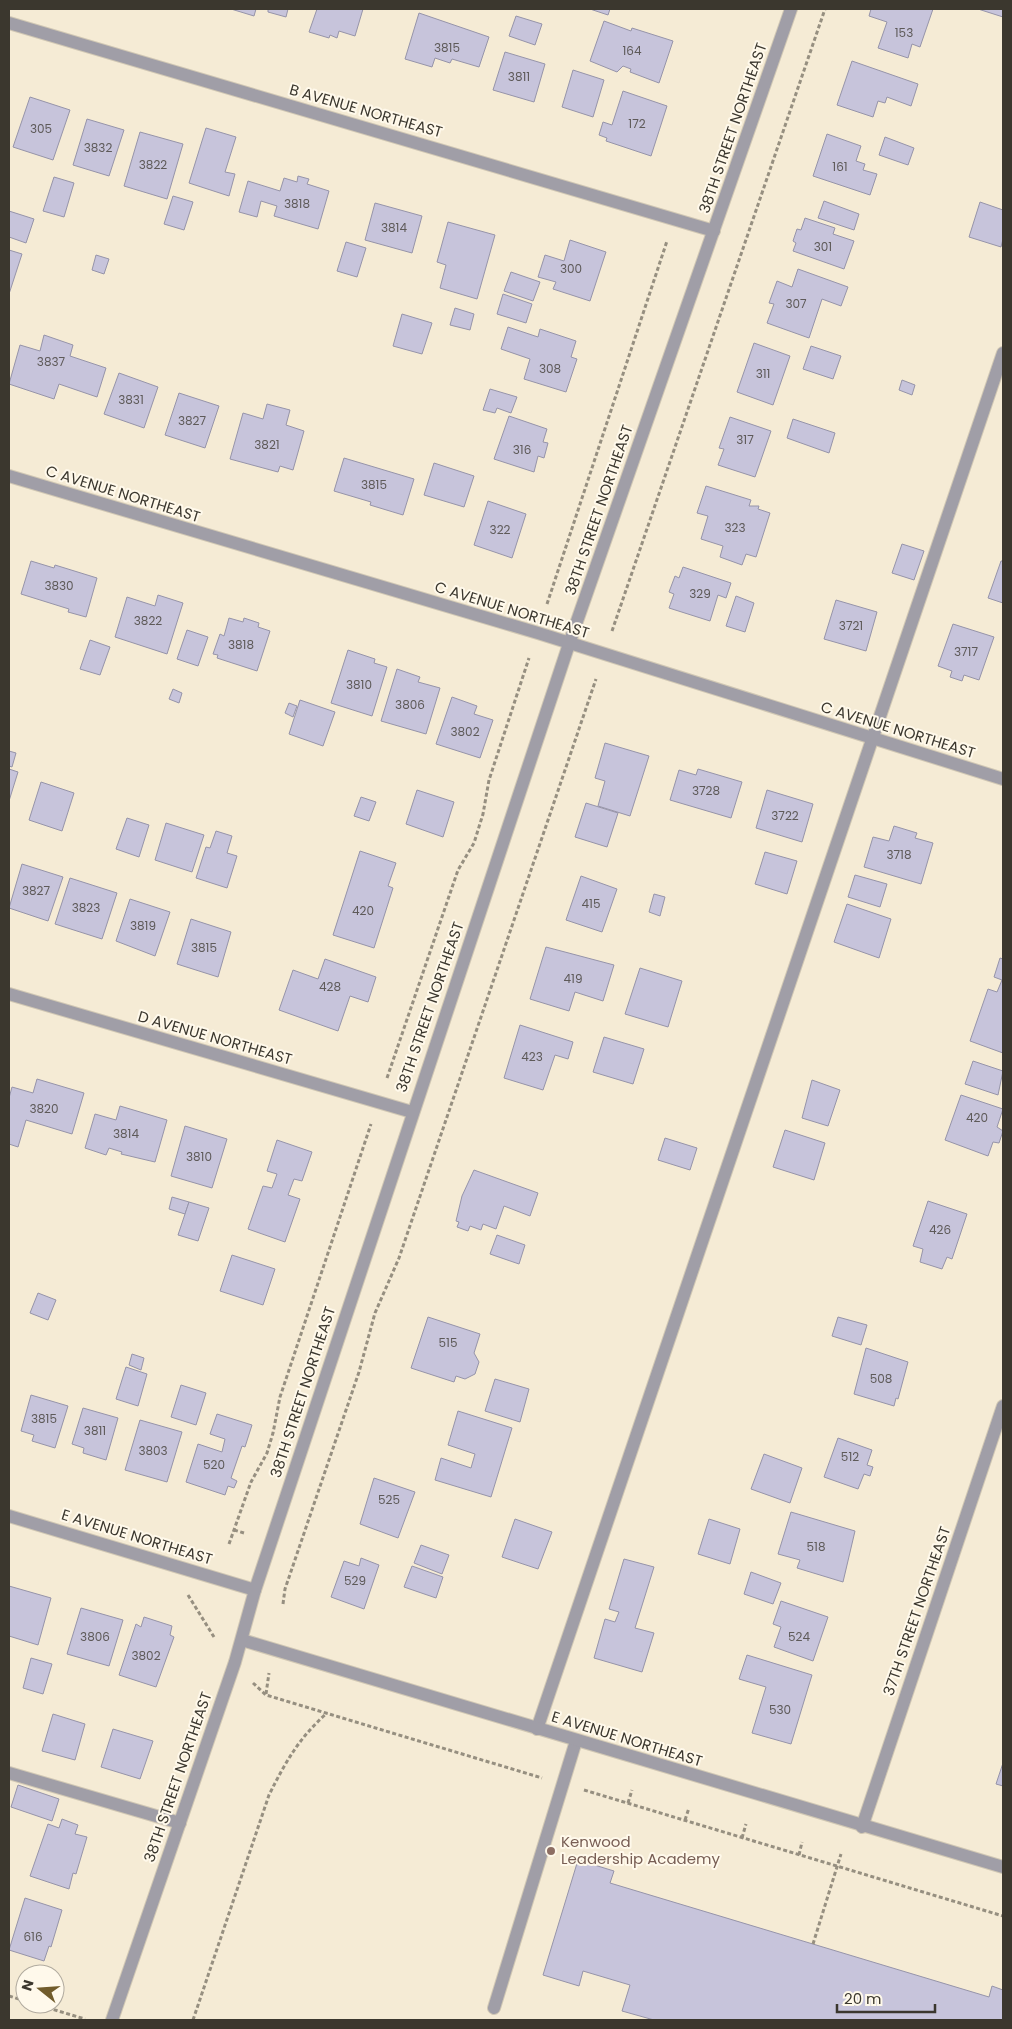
<svg xmlns="http://www.w3.org/2000/svg" width="1012" height="2029" viewBox="0 0 1012 2029" font-family="Poppins,sans-serif">
  <style>
    .building { fill: #c7c4db; stroke: #9694a9 }
    .lines { fill: none; stroke-linecap: round; stroke-linejoin: round }
    .service-casing { stroke: #d0c7b4; stroke-width: 14 }
    .minor-casing { stroke: #d0c7b4; stroke-width: 14 }
    .tertiary-casing { stroke: #d0c7b4; stroke-width: 14 }
    .path { stroke: #968f80; stroke-width: 3; stroke-dasharray: 4 2.5; stroke-linecap: butt }
    .service { stroke: #a09ea7; stroke-width: 12 }
    .minor { stroke: #a09ea7; stroke-width: 12 }
    .tertiary { stroke: #a09ea7; stroke-width: 12 }
    .education-dot { fill: #8d6e63; stroke: #fff9eb; stroke-width: 2 }
    .labels { text-anchor: middle; stroke-width: 4; stroke-linejoin: round; paint-order: stroke }
    .number-label { font-size: 12px; fill: #5e5a59 }
    .street-label { font-size: 15px; fill: #3b372e; stroke: #fff9eb }
    .education-label { font-size: 15px; fill: #785e54; stroke: #fff9eb; text-anchor: start }
  </style>
  <rect width="100%" height="100%" fill="#f5ebd5"/>
  <g class="building">
    <polygon points="231,9 256,9 254,16"/>
    <polygon points="268,9 288,9 286,17 268,12"/>
    <polygon points="317,9 363,9 355,36 339,31 337,38 330,35 329,38 309,32"/>
    <polygon points="590,9 610,9 608,15"/>
    <polygon points="871,9 933,9 920,47 912,44 908,58 878,48 887,22 869,16"/>
    <polygon points="978,9 1003,9 1003,17"/>
    <polygon points="419,13 489,37 479,67 452,59 450,63 435,58 432,67 405,59"/>
    <polygon points="516,16 542,24 535,45 509,36"/>
    <polygon points="604,21 631,31 632,28 673,41 659,83 630,72 631,69 623,66 617,72 590,61"/>
    <polygon points="505,52 545,64 534,102 493,90"/>
    <polygon points="852,61 918,84 911,106 887,97 885,103 878,101 873,117 837,105"/>
    <polygon points="573,70 604,80 593,117 562,107"/>
    <polygon points="623,91 667,106 651,156 606,141 607,138 599,135 603,122 612,125"/>
    <polygon points="30,97 70,110 53,160 13,147"/>
    <polygon points="87,119 124,130 109,176 73,165"/>
    <polygon points="206,128 236,137 225,172 235,174 229,196 189,183"/>
    <polygon points="140,132 183,144 167,199 124,186"/>
    <polygon points="827,134 861,146 856,161 865,164 863,170 877,174 870,195 813,176"/>
    <polygon points="885,137 914,148 908,165 879,155"/>
    <polygon points="298,176 309,179 307,184 329,191 318,229 274,216 277,206 261,201 257,217 239,212 248,181 280,191 284,178 297,182"/>
    <polygon points="54,177 74,183 64,217 43,211"/>
    <polygon points="173,196 193,202 184,230 164,224"/>
    <polygon points="824,201 859,214 854,230 818,218"/>
    <polygon points="980,202 1003,210 1003,239 1001,247 969,237"/>
    <polygon points="375,203 422,216 412,253 365,240"/>
    <polygon points="9,211 34,219 26,243 9,237"/>
    <polygon points="805,218 835,228 833,234 854,241 844,269 793,251 796,243 793,241 797,229 801,230"/>
    <polygon points="448,222 495,235 477,299 440,288 446,265 437,262"/>
    <polygon points="570,240 606,252 590,301 553,289 556,282 538,277 545,255 564,261"/>
    <polygon points="346,242 366,248 357,277 337,271"/>
    <polygon points="9,250 22,254 9,294"/>
    <polygon points="96,255 109,259 104,274 92,270"/>
    <polygon points="798,269 848,287 841,306 822,299 809,338 767,323 774,304 769,303 777,281 792,287"/>
    <polygon points="511,272 540,282 533,301 504,291"/>
    <polygon points="503,294 532,304 526,323 497,314"/>
    <polygon points="455,308 474,314 470,330 450,325"/>
    <polygon points="402,314 432,323 422,354 393,346"/>
    <polygon points="508,327 538,337 540,329 576,341 571,357 577,359 566,392 524,379 530,359 501,349"/>
    <polygon points="44,335 73,345 70,356 106,368 97,397 59,384 54,399 9,384 20,345 40,351"/>
    <polygon points="754,343 790,356 773,405 737,392"/>
    <polygon points="811,346 841,356 833,379 803,369"/>
    <polygon points="119,373 158,387 144,428 104,414"/>
    <polygon points="902,380 915,385 912,395 899,390"/>
    <polygon points="490,389 517,397 511,413 497,408 495,413 483,410"/>
    <polygon points="179,393 219,406 205,448 165,435"/>
    <polygon points="267,404 290,410 286,425 304,431 293,470 280,466 278,472 230,459 243,413 263,419"/>
    <polygon points="509,416 547,429 543,442 548,443 544,458 538,456 534,472 494,459"/>
    <polygon points="730,417 771,431 755,477 718,465 724,449 719,448"/>
    <polygon points="793,419 835,433 829,453 787,438"/>
    <polygon points="344,458 414,479 403,515 370,505 371,502 334,491"/>
    <polygon points="434,463 474,476 464,507 424,495"/>
    <polygon points="706,486 751,500 749,506 759,506 758,509 770,513 756,557 746,554 742,565 720,557 723,546 701,539 708,516 697,513"/>
    <polygon points="488,501 526,514 512,558 474,545"/>
    <polygon points="902,544 924,551 914,580 892,573"/>
    <polygon points="31,561 54,568 55,565 97,578 86,617 68,612 69,609 21,594"/>
    <polygon points="1001,561 1003,561 1003,603 988,598"/>
    <polygon points="683,567 731,583 726,598 718,595 710,621 669,608 674,594 669,592 675,576 679,578"/>
    <polygon points="158,595 183,603 167,654 115,637 127,597 155,606"/>
    <polygon points="736,596 754,603 745,632 726,626"/>
    <polygon points="836,600 877,612 866,651 824,639"/>
    <polygon points="229,618 243,622 244,618 259,623 258,627 270,631 257,671 217,658 218,655 213,654 220,634 224,636"/>
    <polygon points="953,624 994,637 979,680 964,675 962,681 950,677 952,671 938,666"/>
    <polygon points="187,630 208,637 198,666 177,659"/>
    <polygon points="90,640 110,647 100,675 80,669"/>
    <polygon points="348,650 375,659 374,663 387,667 372,716 331,703"/>
    <polygon points="397,669 420,677 418,682 440,688 426,734 381,721"/>
    <polygon points="173,689 182,693 179,703 169,699"/>
    <polygon points="452,697 477,706 474,714 493,720 480,758 436,744"/>
    <polygon points="300,700 335,712 323,746 289,734"/>
    <polygon points="289,703 297,706 293,717 285,713"/>
    <polygon points="605,743 649,756 630,816 598,806 605,781 595,778"/>
    <polygon points="9,751 16,753 12,767 9,766"/>
    <polygon points="9,769 18,772 9,801"/>
    <polygon points="698,769 742,782 731,818 670,800 679,770 696,775"/>
    <polygon points="41,782 74,793 62,831 29,820"/>
    <polygon points="417,790 454,802 443,837 406,824"/>
    <polygon points="767,790 813,804 802,842 756,828"/>
    <polygon points="361,797 376,802 369,821 354,816"/>
    <polygon points="586,803 618,813 607,847 575,837"/>
    <polygon points="127,818 149,825 139,857 116,849"/>
    <polygon points="166,823 204,835 192,872 155,860"/>
    <polygon points="894,826 917,833 915,838 933,843 921,884 864,867 873,837 889,841"/>
    <polygon points="216,831 232,836 227,853 237,856 227,888 196,878 206,847 210,848"/>
    <polygon points="360,851 396,863 388,886 393,888 374,948 333,935"/>
    <polygon points="765,852 797,861 787,894 755,884"/>
    <polygon points="22,864 63,877 48,921 9,908"/>
    <polygon points="855,875 887,884 880,907 848,897"/>
    <polygon points="581,876 617,889 602,932 566,920"/>
    <polygon points="70,878 117,893 102,939 55,924"/>
    <polygon points="654,894 665,897 660,916 649,912"/>
    <polygon points="130,899 170,912 155,956 116,941"/>
    <polygon points="847,904 891,919 879,958 834,942"/>
    <polygon points="191,919 231,932 218,977 177,964"/>
    <polygon points="546,947 614,965 603,1001 575,992 569,1011 530,999"/>
    <polygon points="1000,958 1003,959 1003,1053 970,1041 988,989 997,992 1002,980 994,977"/>
    <polygon points="325,959 376,977 368,1002 350,996 338,1031 279,1010 293,970 318,979"/>
    <polygon points="640,968 682,981 668,1027 625,1014"/>
    <polygon points="520,1025 573,1042 568,1059 555,1055 543,1090 504,1078"/>
    <polygon points="604,1037 644,1049 633,1084 593,1072"/>
    <polygon points="973,1061 1003,1071 998,1095 965,1084"/>
    <polygon points="37,1079 84,1093 72,1134 26,1120 18,1147 9,1144 9,1098 12,1087 33,1093"/>
    <polygon points="812,1080 840,1090 828,1126 802,1118"/>
    <polygon points="961,1095 1003,1109 997,1127 1003,1131 999,1143 993,1142 988,1156 945,1140"/>
    <polygon points="120,1106 167,1120 155,1162 121,1154 122,1152 109,1148 106,1155 85,1148 95,1114 116,1120"/>
    <polygon points="185,1126 227,1139 212,1188 171,1176"/>
    <polygon points="785,1130 825,1143 814,1180 773,1167"/>
    <polygon points="665,1138 697,1148 690,1170 658,1160"/>
    <polygon points="277,1140 312,1152 302,1181 294,1179 288,1195 300,1199 285,1242 248,1229 263,1186 272,1188 277,1174 267,1171"/>
    <polygon points="474,1170 538,1193 530,1216 504,1206 496,1229 483,1224 481,1230 470,1226 468,1231 457,1227 459,1222 456,1221 462,1196"/>
    <polygon points="172,1197 189,1202 185,1214 169,1209"/>
    <polygon points="928,1201 967,1214 952,1259 947,1257 942,1269 920,1262 923,1249 913,1246"/>
    <polygon points="189,1202 209,1208 198,1241 178,1235"/>
    <polygon points="497,1235 525,1245 519,1264 490,1254"/>
    <polygon points="232,1255 275,1269 263,1305 220,1291"/>
    <polygon points="38,1293 56,1300 48,1320 30,1313"/>
    <polygon points="428,1317 480,1334 474,1353 479,1362 475,1374 465,1379 456,1376 454,1382 411,1368"/>
    <polygon points="838,1317 867,1325 861,1345 832,1336"/>
    <polygon points="866,1348 908,1362 898,1399 896,1398 894,1406 854,1394"/>
    <polygon points="132,1354 144,1358 141,1370 129,1365"/>
    <polygon points="126,1367 147,1374 138,1406 116,1399"/>
    <polygon points="495,1379 529,1389 520,1422 485,1411"/>
    <polygon points="181,1385 206,1393 196,1425 171,1417"/>
    <polygon points="31,1395 68,1406 55,1448 32,1441 34,1435 21,1431"/>
    <polygon points="83,1408 118,1418 106,1460 83,1453 84,1448 72,1444"/>
    <polygon points="458,1411 512,1428 491,1497 435,1480 441,1458 471,1468 475,1454 448,1445"/>
    <polygon points="217,1414 252,1425 245,1447 242,1446 231,1478 237,1481 234,1488 228,1486 225,1495 186,1482 198,1444 222,1452 225,1439 210,1434"/>
    <polygon points="140,1420 182,1432 167,1482 125,1470"/>
    <polygon points="838,1438 872,1450 867,1465 873,1467 870,1476 864,1474 858,1489 824,1477"/>
    <polygon points="764,1454 802,1468 790,1503 751,1489"/>
    <polygon points="374,1478 415,1492 398,1538 360,1524"/>
    <polygon points="791,1512 855,1531 843,1582 797,1568 800,1560 778,1554"/>
    <polygon points="515,1519 552,1532 538,1569 502,1557"/>
    <polygon points="709,1519 740,1529 730,1564 698,1554"/>
    <polygon points="421,1545 449,1555 442,1574 414,1563"/>
    <polygon points="361,1558 379,1565 364,1609 331,1597 344,1561 359,1566"/>
    <polygon points="624,1559 654,1567 635,1628 654,1633 642,1672 594,1658 605,1619 615,1622 619,1612 609,1609"/>
    <polygon points="412,1566 443,1577 436,1598 404,1587"/>
    <polygon points="751,1572 781,1583 773,1604 744,1594"/>
    <polygon points="9,1586 51,1598 38,1645 9,1636"/>
    <polygon points="781,1601 828,1617 813,1661 774,1647 781,1627 773,1624"/>
    <polygon points="81,1608 123,1620 109,1666 67,1654"/>
    <polygon points="144,1617 172,1626 170,1635 174,1637 156,1687 119,1675 136,1624 141,1627"/>
    <polygon points="747,1655 812,1675 791,1744 752,1733 766,1687 739,1679"/>
    <polygon points="31,1658 52,1664 43,1694 23,1688"/>
    <polygon points="53,1714 85,1724 75,1760 42,1751"/>
    <polygon points="113,1729 153,1741 140,1779 101,1767"/>
    <polygon points="1003,1763 1003,1786 996,1784"/>
    <polygon points="18,1785 59,1799 52,1821 11,1807"/>
    <polygon points="62,1819 78,1825 75,1834 87,1837 76,1874 73,1873 69,1889 30,1876 48,1824 59,1828"/>
    <polygon points="578,1860 614,1871 610,1883 989,1997 992,1986 1003,1990 1003,2020 654,2020 622,2011 630,1985 583,1971 579,1986 543,1975"/>
    <polygon points="25,1898 62,1910 51,1947 49,1946 44,1961 9,1950"/>
  </g>
  <g class="lines">
    <g class="service-casing">
      <g id="service">
        <polyline points="537,1729 1003,353"/>
        <polyline points="9,1773 180,1823"/>
        <polyline points="494,2008 576,1741"/>
      </g>
    </g>
    <g class="minor-casing">
      <g id="minor">
        <polyline points="9,23 714,231"/>
        <polyline points="9,994 412,1112"/>
        <polyline points="9,1516 255,1590"/>
        <polyline points="242,1640 1003,1867"/>
        <polyline points="862,1827 1003,1406"/>
        <polyline points="112,2020 235,1662 255,1590 569,644 791,9"/>
      </g>
    </g>
    <g class="tertiary-casing">
      <polyline id="tertiary" points="9,476 538,633 1003,779"/>
    </g>
    <g class="path">
      <polyline points="547,604 667,241"/>
      <polyline points="612,631 825,9"/>
      <polyline points="387,1078 458,870 474,843 483,814 489,780 529,658"/>
      <polyline points="234,1530 244,1533"/>
      <polyline points="229,1544 251,1482 267,1453 273,1433 280,1397 371,1124"/>
      <polyline points="188,1595 214,1637"/>
      <polyline points="283,1604 285,1589 359,1372 375,1313 399,1258 596,679"/>
      <polyline points="253,1683 266,1695 542,1778"/>
      <polyline points="266,1694 269,1673"/>
      <polyline points="584,1790 1003,1916"/>
      <polyline points="628,1803 632,1790"/>
      <polyline points="685,1820 689,1808"/>
      <polyline points="742,1838 746,1824"/>
      <polyline points="799,1855 802,1842"/>
      <polyline points="813,1944 841,1854"/>
      <polyline points="9,1996 25,2001"/>
      <polyline points="35,2004 85,2019"/>
      <path d="M193,2020L269,1795C286,1761 299,1738 327,1713"/>
    </g>
    <use href="#service" class="service"/>
    <use href="#minor" class="minor"/>
    <use href="#tertiary" class="tertiary"/>
  </g>
  <circle class="education-dot" cx="551" cy="1851" r="5"/>
  <g class="labels">
    <g class="number-label">
      <text x="904" y="37">153</text>
      <text x="447" y="52">3815</text>
      <text x="632" y="55">164</text>
      <text x="519" y="81">3811</text>
      <text x="637" y="128">172</text>
      <text x="41" y="133">305</text>
      <text x="98" y="152">3832</text>
      <text x="153" y="169">3822</text>
      <text x="840" y="171">161</text>
      <text x="297" y="208">3818</text>
      <text x="394" y="232">3814</text>
      <text x="823" y="251">301</text>
      <text x="571" y="273">300</text>
      <text x="796" y="308">307</text>
      <text x="51" y="366">3837</text>
      <text x="550" y="373">308</text>
      <text x="763" y="378">311</text>
      <text x="131" y="404">3831</text>
      <text x="192" y="425">3827</text>
      <text x="745" y="444">317</text>
      <text x="267" y="449">3821</text>
      <text x="522" y="454">316</text>
      <text x="374" y="489">3815</text>
      <text x="735" y="532">323</text>
      <text x="500" y="534">322</text>
      <text x="59" y="590">3830</text>
      <text x="700" y="598">329</text>
      <text x="148" y="625">3822</text>
      <text x="851" y="630">3721</text>
      <text x="241" y="649">3818</text>
      <text x="966" y="656">3717</text>
      <text x="359" y="689">3810</text>
      <text x="410" y="709">3806</text>
      <text x="465" y="736">3802</text>
      <text x="706" y="795">3728</text>
      <text x="785" y="820">3722</text>
      <text x="899" y="859">3718</text>
      <text x="36" y="895">3827</text>
      <text x="591" y="908">415</text>
      <text x="86" y="912">3823</text>
      <text x="363" y="915">420</text>
      <text x="143" y="930">3819</text>
      <text x="204" y="952">3815</text>
      <text x="573" y="983">419</text>
      <text x="330" y="991">428</text>
      <text x="532" y="1061">423</text>
      <text x="44" y="1113">3820</text>
      <text x="977" y="1122">420</text>
      <text x="126" y="1138">3814</text>
      <text x="199" y="1161">3810</text>
      <text x="940" y="1234">426</text>
      <text x="448" y="1347">515</text>
      <text x="881" y="1383">508</text>
      <text x="44" y="1423">3815</text>
      <text x="95" y="1435">3811</text>
      <text x="153" y="1455">3803</text>
      <text x="850" y="1461">512</text>
      <text x="214" y="1469">520</text>
      <text x="389" y="1504">525</text>
      <text x="816" y="1551">518</text>
      <text x="355" y="1585">529</text>
      <text x="95" y="1641">3806</text>
      <text x="799" y="1641">524</text>
      <text x="146" y="1660">3802</text>
      <text x="780" y="1714">530</text>
      <text x="33" y="1941">616</text>
    </g>
    <g class="street-label">
      <text transform="translate(366 111) rotate(16)" y="5">B AVENUE NORTHEAST</text>
      <text transform="translate(733 128) rotate(-71)" y="5">38TH STREET NORTHEAST</text>
      <text transform="translate(123 494) rotate(17)" y="5">C AVENUE NORTHEAST</text>
      <text transform="translate(599 510) rotate(-71)" y="5">38TH STREET NORTHEAST</text>
      <text transform="translate(512 610) rotate(17)" y="5">C AVENUE NORTHEAST</text>
      <text transform="translate(898 730) rotate(17)" y="5">C AVENUE NORTHEAST</text>
      <text transform="translate(430 1007) rotate(-71)" y="5">38TH STREET NORTHEAST</text>
      <text transform="translate(215 1038) rotate(16)" y="5">D AVENUE NORTHEAST</text>
      <text transform="translate(303 1392) rotate(-72)" y="5">38TH STREET NORTHEAST</text>
      <text transform="translate(137 1537) rotate(17)" y="5">E AVENUE NORTHEAST</text>
      <text transform="translate(917 1611) rotate(-71)" y="5">37TH STREET NORTHEAST</text>
      <text transform="translate(627 1739) rotate(17)" y="5">E AVENUE NORTHEAST</text>
      <text transform="translate(178 1777) rotate(-71)" y="5">38TH STREET NORTHEAST</text>
    </g>
    <g class="education-label">
      <text x="561" y="1847">Kenwood<tspan x="561" dy="17">Leadership Academy</tspan></text>
    </g>
  </g>
  <rect width="1012" height="2029" fill="none" stroke="#3b372e" stroke-width="20"/>
  <g transform="translate(40 1989) rotate(287)"><circle r="24" fill="#fff9eb" stroke="#b1ab9f"/>
  <path d="M0-4L9 19L0 12L-9 19Z" fill="#715c2b"/>
  <text y="-8" font-size="14" font-weight="bold" text-anchor="middle" fill="#3b372e">N</text>
  </g>
  <path d="M837 2004v8h98v-8" fill="none" stroke="#3b372e" stroke-width="2.5"/>
  <text x="844" y="2004" font-size="15" fill="#3b372e" stroke="#fff9eb" stroke-width="4" paint-order="stroke">20 m</text>
</svg>
